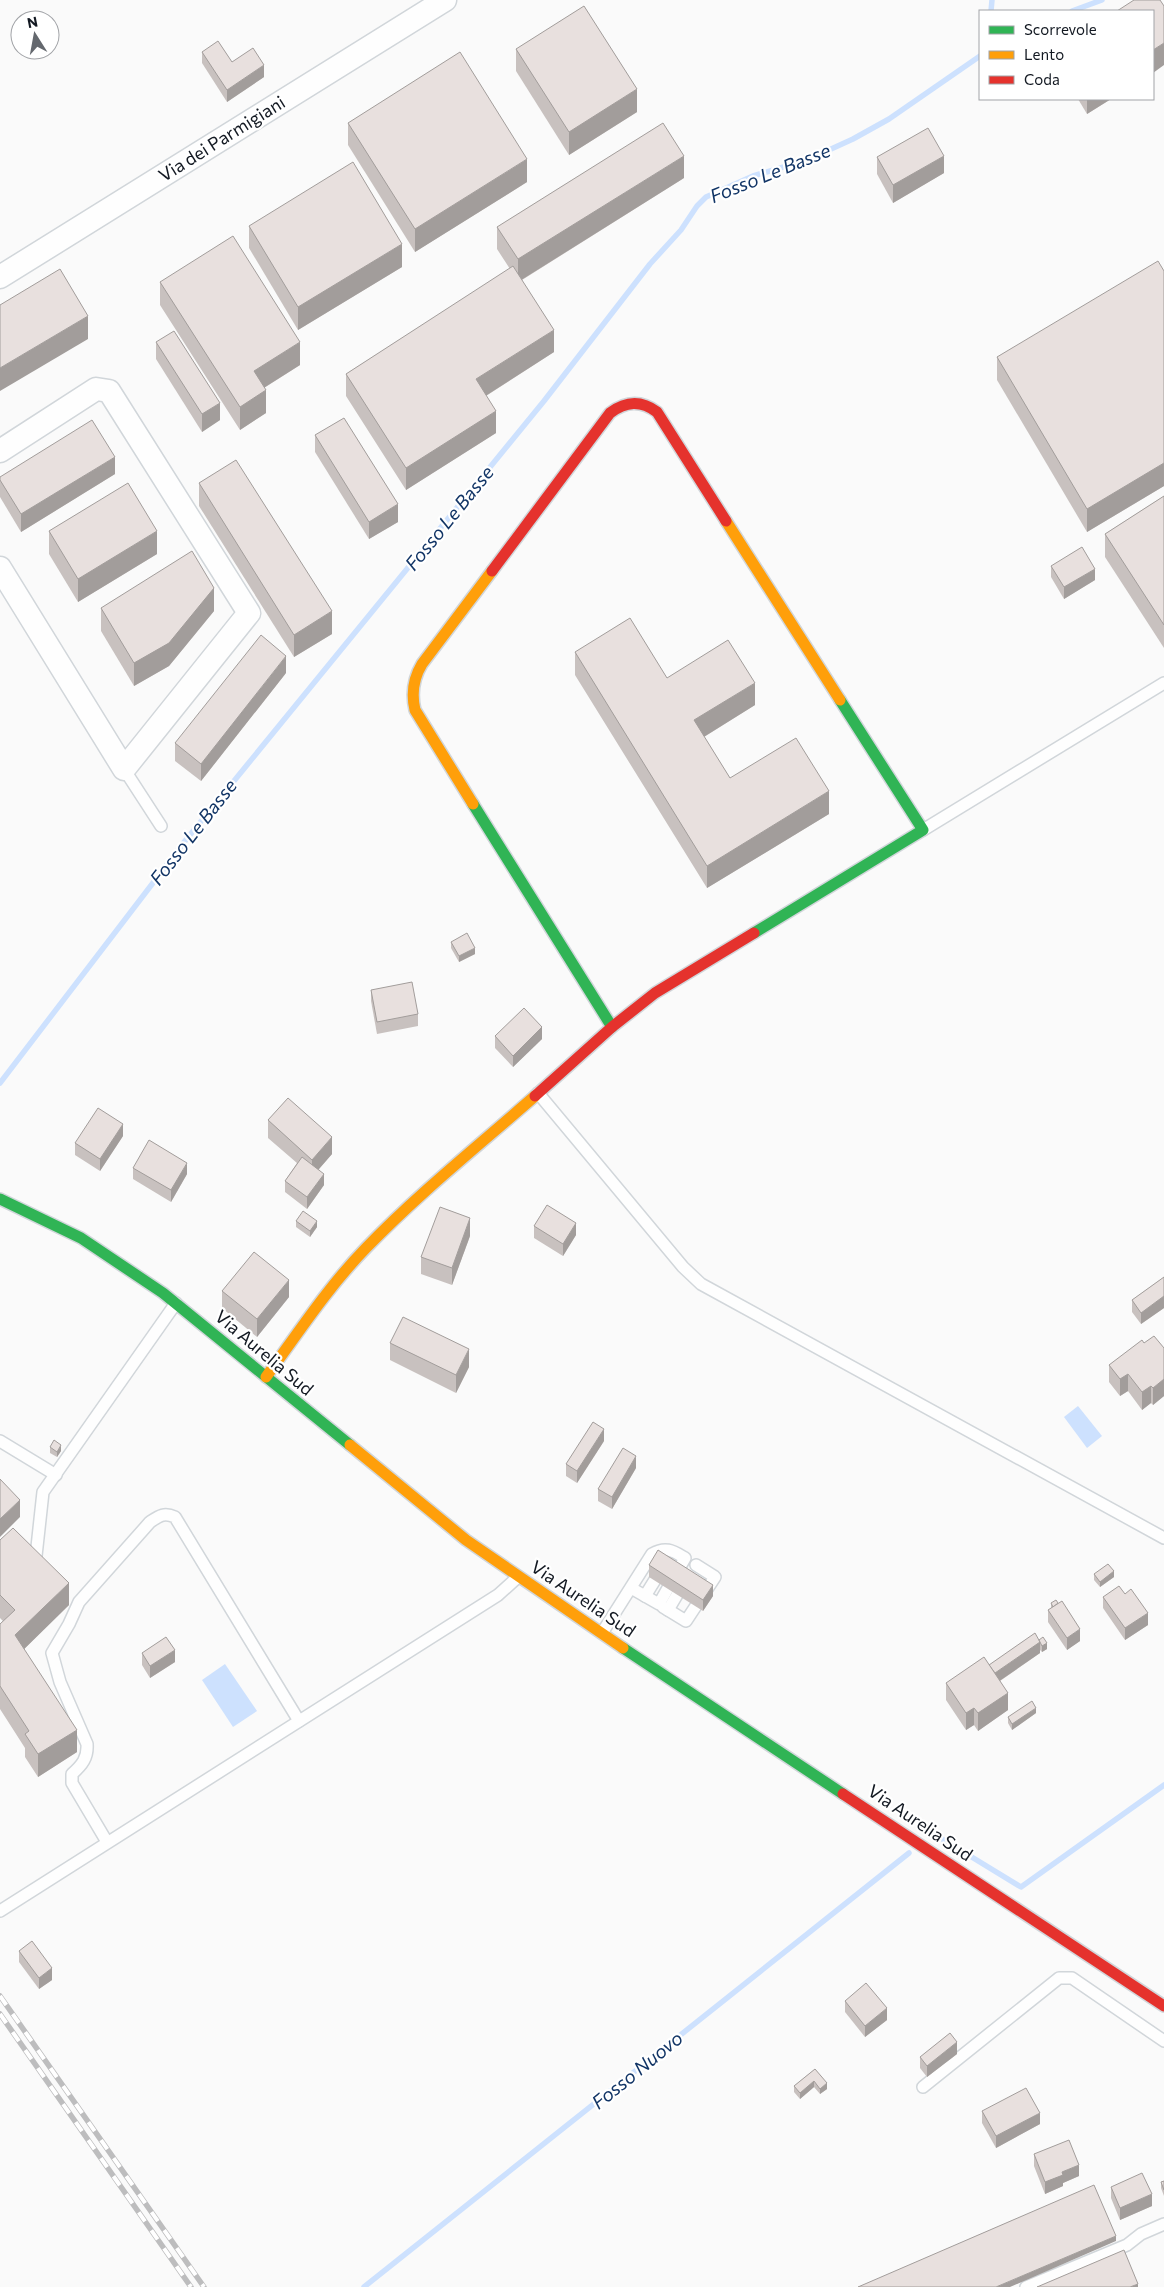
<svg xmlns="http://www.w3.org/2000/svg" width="1164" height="2287" viewBox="0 0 1164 2287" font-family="Commissioner,sans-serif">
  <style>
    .water { fill: #cde1fe }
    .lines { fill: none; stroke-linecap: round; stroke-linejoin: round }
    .stream { stroke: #cde1fe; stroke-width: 5.5 }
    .lane-casing { stroke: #d1d6da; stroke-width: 14 }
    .street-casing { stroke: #d1d6da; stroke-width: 25 }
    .fast-casing { stroke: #d1d6da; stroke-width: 14 }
    .slow-casing { stroke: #d1d6da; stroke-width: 14 }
    .jam-casing { stroke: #d1d6da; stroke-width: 14 }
    .lane { stroke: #fefefe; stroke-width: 11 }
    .street { stroke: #fefefe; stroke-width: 22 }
    .fast { stroke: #30b455; stroke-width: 11 }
    .slow { stroke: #ff9f0a; stroke-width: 11 }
    .jam { stroke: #e5322d; stroke-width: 11 }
    .rail-casing { stroke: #bdbdbe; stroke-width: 5.5 }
    .rail { stroke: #fff; stroke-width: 4; stroke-dasharray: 11; stroke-linecap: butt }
    .wall { fill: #c8c1bf }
    .shaded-wall { fill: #a29d9b }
    .building { fill: #e8e0de; stroke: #a29d9b }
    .labels { text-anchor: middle; stroke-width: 4.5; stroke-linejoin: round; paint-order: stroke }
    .street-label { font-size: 18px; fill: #131922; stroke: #fff }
    .water-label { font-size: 19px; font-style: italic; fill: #123566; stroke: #fff }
  </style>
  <rect width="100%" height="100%" fill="#fafafa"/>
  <g class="water">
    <polygon points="1078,1406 1102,1436 1087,1448 1064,1417"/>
    <polygon points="225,1664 257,1711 233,1727 202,1680"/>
  </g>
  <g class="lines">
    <g class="stream">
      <polyline points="991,11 992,0"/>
      <polyline points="1072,11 1102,0"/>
      <polyline points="0,1083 185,841 544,401 650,264 681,230 697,206 706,197 753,176 807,160 853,139 889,119 980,56"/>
      <polyline points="934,1834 1021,1887 1164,1785"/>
      <polyline points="364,2287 909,1853"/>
    </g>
    <g class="lane-casing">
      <g id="lane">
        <polyline points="124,769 161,826"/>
        <polyline points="923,830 1164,683"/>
        <polyline points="538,1093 683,1267 701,1284 1164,1538"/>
        <polyline points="0,1441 56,1475"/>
        <polyline points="36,1556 43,1492 176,1303"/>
        <polyline points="645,1596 663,1567"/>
        <polyline points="663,1607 668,1610 684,1583"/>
        <polyline points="668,1610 686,1621 715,1577 696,1565"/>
        <path d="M602,1633L652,1554C666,1546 673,1551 685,1558L659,1604L631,1588"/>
        <path d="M107,1842L72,1783V1774C82,1765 88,1758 87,1744L60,1682L52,1653L69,1624L79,1602L150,1522C159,1516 164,1512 175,1517L299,1721"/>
        <polyline points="0,1911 498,1595 518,1577"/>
        <polyline points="923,2087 1059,1978 1072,1978 1164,2041"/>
        <polyline points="1026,2287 1127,2245 1141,2234 1164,2224"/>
      </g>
    </g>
    <g class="street-casing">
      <g id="street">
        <polyline points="0,277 445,0"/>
        <polyline points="0,451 96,389 109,391 249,613 124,769 0,568"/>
      </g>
    </g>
    <g class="fast-casing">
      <g id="fast">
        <polyline points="473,804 612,1027"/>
        <polyline points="754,933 923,830 840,700"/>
        <polyline points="0,1199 81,1238 163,1293 350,1445"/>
        <polyline points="623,1648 843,1794"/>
      </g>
    </g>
    <g class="slow-casing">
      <g id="slow">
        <polyline points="726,521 840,700"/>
        <path d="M473,804L415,710C411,693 413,679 422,664L492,571"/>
        <path d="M266,1377C298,1333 328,1287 366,1248C418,1194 478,1146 535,1096"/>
        <polyline points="350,1445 466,1540 623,1648"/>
      </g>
    </g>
    <g class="jam-casing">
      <g id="jam">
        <path d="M492,571L610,413C626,401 641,400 657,412L726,521"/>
        <polyline points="535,1096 612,1027 655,993 754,933"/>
        <polyline points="843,1794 1164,2006"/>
      </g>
    </g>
    <use href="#lane" class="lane"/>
    <use href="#street" class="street"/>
    <use href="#fast" class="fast"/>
    <use href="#slow" class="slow"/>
    <use href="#jam" class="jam"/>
    <g class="rail-casing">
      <g id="rail">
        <polyline points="0,1996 204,2287"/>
        <polyline points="0,2014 191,2287"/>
      </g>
    </g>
    <use href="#rail" class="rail"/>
  </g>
  <g class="wall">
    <polygon points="516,49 637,112 569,155 516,71"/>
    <polygon points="202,52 232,62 264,77 227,102 202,63"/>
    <polygon points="1078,99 1111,99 1087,114"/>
    <polygon points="348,123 527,182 415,252 348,145"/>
    <polygon points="877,157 944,173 893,203 877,174"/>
    <polygon points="684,178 522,280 554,352 486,396 496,433 406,490 346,396 346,374 510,269 497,249 497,227"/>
    <polygon points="249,226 402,267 298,330 249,248"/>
    <polygon points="1164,271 1164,486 1087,532 997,380 997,357"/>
    <polygon points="160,282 300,365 264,388 266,413 240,430 160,305"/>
    <polygon points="156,342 220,420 202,432 156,359"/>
    <polygon points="315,435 398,522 369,539 315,452"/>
    <polygon points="115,474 21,532 0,497 0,477"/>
    <polygon points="199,483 332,634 294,657 199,506"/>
    <polygon points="1164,496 1164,648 1105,557 1105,534"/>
    <polygon points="49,531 157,554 78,602 49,554"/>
    <polygon points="1051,566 1095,580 1064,599 1051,577"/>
    <polygon points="101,608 214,611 169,666 134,686 101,631"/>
    <polygon points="575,652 667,678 755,705 704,737 730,778 829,814 707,888 575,675"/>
    <polygon points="286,673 201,781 175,761 175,743"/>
    <polygon points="451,942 475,954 459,962 451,948"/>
    <polygon points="371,990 418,1014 418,1026 377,1034 371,1001"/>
    <polygon points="495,1036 542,1039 513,1067 495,1048"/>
    <polygon points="268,1120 332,1154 319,1169 324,1185 307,1209 285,1192 285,1181 297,1163 268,1138"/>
    <polygon points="123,1136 100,1171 75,1155 75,1143"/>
    <polygon points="133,1168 187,1174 171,1202 133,1179"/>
    <polygon points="296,1221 317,1227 310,1237 296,1227"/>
    <polygon points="534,1226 576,1235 563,1256 534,1238"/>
    <polygon points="470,1236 452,1285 421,1274 421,1257"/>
    <polygon points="1164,1277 1164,1308 1141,1324 1132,1312 1132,1300"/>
    <polygon points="222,1291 289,1297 257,1337 222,1308"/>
    <polygon points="390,1343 469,1367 456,1393 390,1360"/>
    <polygon points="1144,1343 1164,1348 1164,1396 1153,1405 1151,1403 1142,1410 1128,1391 1120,1396 1109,1382 1109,1365"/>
    <polygon points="604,1441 577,1483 566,1476 566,1464"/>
    <polygon points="50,1447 61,1451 57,1457 50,1453"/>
    <polygon points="636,1468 612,1509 598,1501 598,1489"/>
    <polygon points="0,1540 69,1605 24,1649 77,1752 38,1777 25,1757 25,1748 0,1709 0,1624 3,1621 0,1618"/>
    <polygon points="649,1565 713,1596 703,1611 649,1577"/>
    <polygon points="1094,1574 1114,1577 1100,1587 1094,1580"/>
    <polygon points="1103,1597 1148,1625 1125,1640 1103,1608"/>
    <polygon points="1051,1603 1080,1641 1067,1650 1048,1622 1048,1610 1051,1608"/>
    <polygon points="1039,1640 1047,1649 1042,1652 1040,1650 1040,1653 1000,1681 1008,1710 978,1731 974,1725 966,1730 946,1700 946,1683 989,1665"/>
    <polygon points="142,1653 175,1662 150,1678 142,1665"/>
    <polygon points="1036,1713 1012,1730 1008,1723 1008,1717"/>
    <polygon points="19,1951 52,1980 39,1989 19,1962"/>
    <polygon points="845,2001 887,2020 865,2037 845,2012"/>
    <polygon points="957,2054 927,2077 920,2068 920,2057"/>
    <polygon points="815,2069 827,2089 820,2094 814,2087 800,2099 794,2092 794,2086"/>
    <polygon points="982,2111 1040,2124 996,2148 982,2123"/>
    <polygon points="1034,2154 1079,2176 1063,2183 1063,2186 1045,2194 1034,2166"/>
    <polygon points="1164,2181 1164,2196 1161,2188 1161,2182"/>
    <polygon points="1111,2187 1152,2206 1120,2220 1111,2198"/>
  </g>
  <g class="shaded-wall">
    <polygon points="1164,43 1164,65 1153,73 1153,50"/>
    <polygon points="264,65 264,77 227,102 227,90"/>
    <polygon points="637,89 637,112 569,155 569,132"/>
    <polygon points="1087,99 1111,99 1087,114"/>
    <polygon points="684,156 684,178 518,282 518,259"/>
    <polygon points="944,156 944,173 893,203 893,185"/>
    <polygon points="527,159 527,182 415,252 415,229"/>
    <polygon points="402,244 402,267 298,330 298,307"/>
    <polygon points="88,316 88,339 0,391 0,368"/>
    <polygon points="554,330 554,352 476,402 476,379"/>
    <polygon points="300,342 300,365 254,394 254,371"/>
    <polygon points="266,390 266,413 240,430 240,407"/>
    <polygon points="220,403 220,420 202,432 202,414"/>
    <polygon points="496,411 496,433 406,490 406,468"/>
    <polygon points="115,457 115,474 21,532 21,514"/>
    <polygon points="1164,463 1164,486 1087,532 1087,509"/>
    <polygon points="398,504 398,522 369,539 369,522"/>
    <polygon points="157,531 157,554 78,602 78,579"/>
    <polygon points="1095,569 1095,580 1064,599 1064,587"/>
    <polygon points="214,588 214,611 169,666 134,686 134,663"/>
    <polygon points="332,611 332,634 294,657 294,635"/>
    <polygon points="286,656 286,673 201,781 201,764"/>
    <polygon points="755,683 755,705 694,743 694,720"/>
    <polygon points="829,791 829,814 707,888 707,866"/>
    <polygon points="475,948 475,954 459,962 459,956"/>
    <polygon points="542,1027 542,1039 513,1067 513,1056"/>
    <polygon points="123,1124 123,1136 100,1171 100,1159"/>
    <polygon points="332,1137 332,1154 312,1177 312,1160"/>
    <polygon points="187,1163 187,1174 171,1202 171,1190"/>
    <polygon points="324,1174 324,1185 307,1209 307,1197"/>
    <polygon points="470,1218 470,1236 452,1285 452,1268"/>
    <polygon points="317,1221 317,1227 310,1237 310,1231"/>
    <polygon points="576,1223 576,1235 563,1256 563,1244"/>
    <polygon points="289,1280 289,1297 257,1337 257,1319"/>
    <polygon points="1164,1296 1164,1308 1141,1324 1141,1313"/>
    <polygon points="469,1349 469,1367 456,1393 456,1375"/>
    <polygon points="1128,1374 1128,1391 1120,1396 1120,1379"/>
    <polygon points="1164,1379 1164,1396 1153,1405 1153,1388"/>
    <polygon points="1151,1386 1151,1403 1142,1410 1142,1392"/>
    <polygon points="604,1429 604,1441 577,1483 577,1471"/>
    <polygon points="61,1445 61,1451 57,1457 57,1452"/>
    <polygon points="636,1456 636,1468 612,1509 612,1497"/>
    <polygon points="20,1500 20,1517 0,1537 0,1519"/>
    <polygon points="1114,1571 1114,1577 1100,1587 1100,1582"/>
    <polygon points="69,1583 69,1605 15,1658 15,1635"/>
    <polygon points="713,1585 713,1596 703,1611 703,1600"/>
    <polygon points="1148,1613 1148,1625 1125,1640 1125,1628"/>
    <polygon points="1080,1629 1080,1641 1067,1650 1067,1638"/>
    <polygon points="1040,1642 1040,1653 995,1684 995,1673"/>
    <polygon points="1047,1643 1047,1649 1042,1652 1042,1646"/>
    <polygon points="175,1650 175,1662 150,1678 150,1666"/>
    <polygon points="1008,1693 1008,1710 978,1731 978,1713"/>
    <polygon points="974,1708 974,1725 966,1730 966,1713"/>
    <polygon points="1036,1708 1036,1713 1012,1730 1012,1724"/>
    <polygon points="77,1730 77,1752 38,1777 38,1754"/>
    <polygon points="52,1968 52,1980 39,1989 39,1978"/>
    <polygon points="887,2008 887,2020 865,2037 865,2026"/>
    <polygon points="957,2042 957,2054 927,2077 927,2066"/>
    <polygon points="814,2081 814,2087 800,2099 800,2093"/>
    <polygon points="827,2083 827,2089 820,2094 820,2089"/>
    <polygon points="1040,2113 1040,2124 996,2148 996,2136"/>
    <polygon points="1079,2165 1079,2176 1063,2183 1063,2186 1045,2194 1045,2182 1062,2172"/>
    <polygon points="1152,2194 1152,2206 1120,2220 1120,2208"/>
    <polygon points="1116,2236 1116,2241 1010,2287 996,2287"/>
    <polygon points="1138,2284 1138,2287 1130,2287"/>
  </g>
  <g class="building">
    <polygon points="1134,0 1160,0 1164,6 1164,43 1153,50 1153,11 1117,11"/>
    <polygon points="584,6 637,89 569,132 516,49"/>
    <polygon points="218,41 232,62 253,48 264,65 227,90 202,52"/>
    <polygon points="460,52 527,159 415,229 348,123"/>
    <polygon points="663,123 684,156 518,259 497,227"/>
    <polygon points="928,128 944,156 893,185 877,157"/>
    <polygon points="353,162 402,244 298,307 249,226"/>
    <polygon points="233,236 300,342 254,371 266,390 240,407 160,282"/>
    <polygon points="1158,261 1164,271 1164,463 1087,509 997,357"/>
    <polygon points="513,266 554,330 476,379 496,411 406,468 346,374"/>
    <polygon points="60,269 88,316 0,368 0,305"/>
    <polygon points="174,331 220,403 202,414 156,342"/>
    <polygon points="344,418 398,504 369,522 315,435"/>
    <polygon points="92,420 115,457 21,514 0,480 0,477"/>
    <polygon points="236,460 332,611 294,635 199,483"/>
    <polygon points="128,483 157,531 78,579 49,531"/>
    <polygon points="1164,496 1164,625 1105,534"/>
    <polygon points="1082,547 1095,569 1064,587 1051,566"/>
    <polygon points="192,551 214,588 169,643 134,663 101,608"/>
    <polygon points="630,618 667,678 728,640 755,683 694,720 730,778 796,738 829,791 707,866 575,652"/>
    <polygon points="261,635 286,656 201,764 175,743"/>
    <polygon points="467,933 475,948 459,956 451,942"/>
    <polygon points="412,982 418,1014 377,1022 371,990"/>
    <polygon points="524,1008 542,1027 513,1056 495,1036"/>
    <polygon points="288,1098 332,1137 312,1160 268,1120"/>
    <polygon points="98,1108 123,1124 100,1159 75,1143"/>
    <polygon points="149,1140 187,1163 171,1190 133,1168"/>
    <polygon points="302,1157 324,1174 307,1197 285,1181"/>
    <polygon points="547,1205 576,1223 563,1244 534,1226"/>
    <polygon points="440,1207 470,1218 452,1268 421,1257"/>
    <polygon points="303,1211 317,1221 310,1231 296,1221"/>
    <polygon points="254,1252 289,1280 257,1319 222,1291"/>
    <polygon points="1164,1277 1164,1296 1141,1313 1132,1300"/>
    <polygon points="403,1317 469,1349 456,1375 390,1343"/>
    <polygon points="1154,1336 1164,1348 1164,1379 1153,1388 1151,1386 1142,1392 1128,1374 1120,1379 1109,1365 1142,1340 1144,1343"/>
    <polygon points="593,1422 604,1429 577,1471 566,1464"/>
    <polygon points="54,1440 61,1445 57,1452 50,1447"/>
    <polygon points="623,1448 636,1456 612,1497 598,1489"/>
    <polygon points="0,1479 20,1500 0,1519"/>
    <polygon points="13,1528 69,1583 15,1635 77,1730 38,1754 25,1734 29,1731 0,1686 0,1624 15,1610 0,1595 0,1540"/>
    <polygon points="658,1550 713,1585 703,1600 649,1565"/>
    <polygon points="1108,1564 1114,1571 1100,1582 1094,1574"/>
    <polygon points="1119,1586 1125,1594 1131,1589 1148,1613 1125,1628 1103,1597"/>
    <polygon points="1056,1600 1058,1603 1053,1607 1051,1603"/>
    <polygon points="1062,1601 1080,1629 1067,1638 1048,1610"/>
    <polygon points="1035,1633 1040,1642 995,1673 989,1665"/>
    <polygon points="166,1637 175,1650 150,1666 142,1653"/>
    <polygon points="1043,1637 1047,1643 1042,1646 1039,1640"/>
    <polygon points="984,1657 1008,1693 978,1713 974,1708 966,1713 946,1683"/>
    <polygon points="1032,1701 1036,1708 1012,1724 1008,1717"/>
    <polygon points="32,1941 52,1968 39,1978 19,1951"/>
    <polygon points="866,1983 887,2008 865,2026 845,2001"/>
    <polygon points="950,2033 957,2042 927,2066 920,2057"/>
    <polygon points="815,2069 827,2083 820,2089 814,2081 800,2093 794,2086"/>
    <polygon points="1026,2088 1040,2113 996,2136 982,2111"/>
    <polygon points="1069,2140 1079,2165 1062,2172 1063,2175 1045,2182 1034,2154"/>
    <polygon points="1142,2173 1152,2194 1120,2208 1111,2187"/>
    <polygon points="1164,2181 1164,2190 1161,2182"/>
    <polygon points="1094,2185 1116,2236 996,2287 858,2287"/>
    <polygon points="1124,2250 1138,2284 1130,2287 1037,2287"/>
  </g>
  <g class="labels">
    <g class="street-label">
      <text transform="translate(222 139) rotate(-32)" y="6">Via dei Parmigiani</text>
      <text transform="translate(264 1353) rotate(40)" y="6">Via Aurelia Sud</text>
      <text transform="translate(583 1599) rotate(34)" y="6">Via Aurelia Sud</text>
      <text transform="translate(920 1823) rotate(34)" y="6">Via Aurelia Sud</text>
    </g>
    <g class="water-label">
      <text transform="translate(770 173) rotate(-22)" y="7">Fosso Le Basse</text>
      <text transform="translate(449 518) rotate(-51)" y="7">Fosso Le Basse</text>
      <text transform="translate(193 832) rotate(-52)" y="7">Fosso Le Basse</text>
      <text transform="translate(637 2070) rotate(-39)" y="7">Fosso Nuovo</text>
    </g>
  </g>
  <rect x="979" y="10" width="175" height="90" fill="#ffffff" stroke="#a1a3a7"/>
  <rect x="989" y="26" width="25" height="8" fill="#30b455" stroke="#a1a3a7"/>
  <text x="1024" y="35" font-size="15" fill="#131922">Scorrevole</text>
  <rect x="989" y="51" width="25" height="8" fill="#ff9f0a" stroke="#a1a3a7"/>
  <text x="1024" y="60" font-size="15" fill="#131922">Lento</text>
  <rect x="989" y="76" width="25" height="8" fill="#e5322d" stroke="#a1a3a7"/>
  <text x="1024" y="85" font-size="15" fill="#131922">Coda</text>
  <g transform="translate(35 35) rotate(349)"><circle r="24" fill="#ffffff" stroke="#a1a3a7"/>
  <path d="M0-4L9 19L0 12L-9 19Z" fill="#64686e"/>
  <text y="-8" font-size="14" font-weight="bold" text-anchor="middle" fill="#131922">N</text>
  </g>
</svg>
